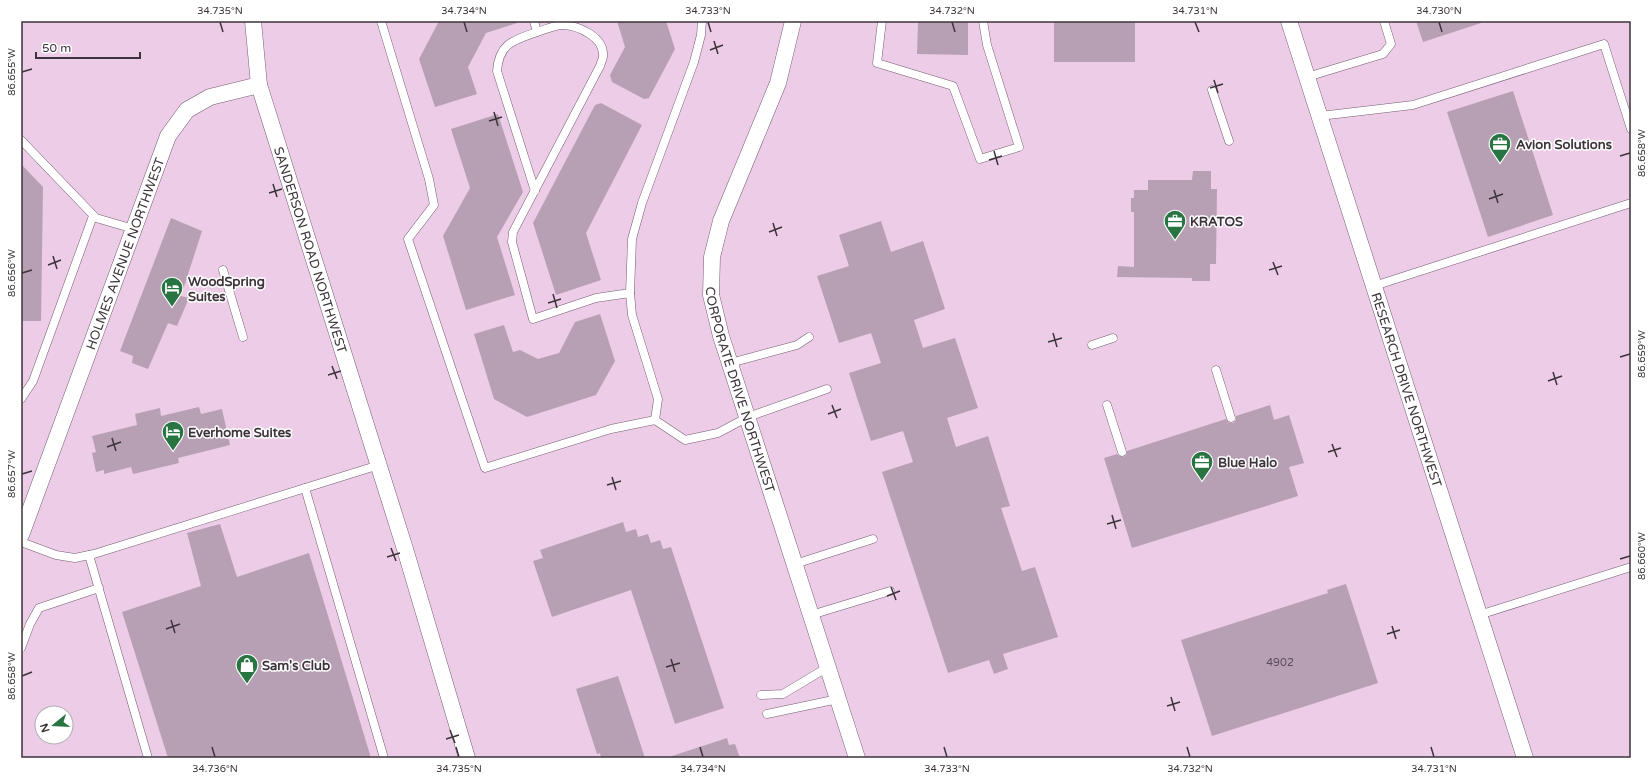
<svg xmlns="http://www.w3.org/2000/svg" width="1652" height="779" viewBox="0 0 1652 779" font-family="'Varela Round',sans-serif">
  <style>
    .built { fill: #eccce7; fill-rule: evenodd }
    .building { fill: #b8a0b4 }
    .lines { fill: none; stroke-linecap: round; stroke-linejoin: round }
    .service-casing { stroke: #735d6f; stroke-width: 9 }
    .minor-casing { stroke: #735d6f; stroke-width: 17 }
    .service { stroke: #fff; stroke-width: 8 }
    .minor { stroke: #fff; stroke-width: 16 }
    .ticks { fill: none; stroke: #3d333b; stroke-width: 1.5 }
    .labels { text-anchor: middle; stroke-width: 3; stroke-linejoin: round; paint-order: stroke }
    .number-label { font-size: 11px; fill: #5c4e59 }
    .poi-label { font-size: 13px; font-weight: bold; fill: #3d333b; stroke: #fff; text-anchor: start }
    .street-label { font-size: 13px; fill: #3d333b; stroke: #fff }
    .neatline { fill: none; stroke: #3d333b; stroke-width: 1.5 }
    .ticks-label { font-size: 10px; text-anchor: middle; fill: #3d333b }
  </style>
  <rect width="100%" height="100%" fill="#f1d7ec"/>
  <path class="built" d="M21,21H1631V758H21ZM42,713H66V737H42Z"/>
  <g class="building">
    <polygon points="439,21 517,21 517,23 486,33 468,67 477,94 435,107 419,59"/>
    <polygon points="617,21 666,21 675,49 649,98 644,99 612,82 610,75 625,47"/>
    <polygon points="918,21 968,21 968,55 917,54"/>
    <rect x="1054" y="21" width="81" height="41"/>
    <polygon points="1416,21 1480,21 1481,23 1423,42"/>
    <polygon points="1513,91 1553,215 1488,237 1447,112"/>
    <polygon points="601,103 642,125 586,233 601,280 556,295 533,223 595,105"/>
    <polygon points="498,114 523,192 497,237 515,295 466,310 443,236 470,188 451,129"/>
    <polygon points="21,164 43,187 41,321 21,321"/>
    <polygon points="1193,171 1211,171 1211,189 1217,189 1216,264 1210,264 1210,281 1192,281 1192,278 1117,277 1118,266 1134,267 1134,212 1131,212 1131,198 1134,198 1134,190 1148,190 1148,180 1192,180"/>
    <polygon points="171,218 202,231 181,296 189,298 177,326 168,323 148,369 132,363 133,356 120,351"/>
    <polygon points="881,221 891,252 923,241 945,309 914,320 923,348 955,338 978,408 947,418 956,447 988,436 1010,506 1001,508 1022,571 1035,567 1058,637 1003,654 1008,669 994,674 989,660 948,673 882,472 913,462 903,431 871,441 849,373 881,363 871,333 839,343 817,276 849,266 839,235"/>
    <polygon points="600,314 615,361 596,395 527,417 494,399 474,334 504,325 513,352 520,350 538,359 559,353 575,322"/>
    <polygon points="1270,405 1274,420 1289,415 1304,463 1289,467 1298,496 1132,548 1104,458 1117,454 1119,456 1123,457 1126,455 1127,451 1226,419 1229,423 1233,423 1236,420 1236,416"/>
    <polygon points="199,407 201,414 222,409 230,445 178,458 179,463 133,474 131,467 104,474 104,470 96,472 92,453 96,452 92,436 137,425 135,414 160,408 161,416"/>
    <polygon points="623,522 626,532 636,529 638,537 648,534 651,543 660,540 663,549 671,547 724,708 675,724 631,590 552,617 533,561 543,558 540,550"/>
    <polygon points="220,524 237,577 309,553 371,758 168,758 122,612 201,586 187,533"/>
    <polygon points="1346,584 1378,683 1212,736 1181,640 1328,593 1327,590"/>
    <polygon points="618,676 645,758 601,758 600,753 597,754 576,689"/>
    <polygon points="727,738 729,745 735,744 740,758 672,758 672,756"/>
  </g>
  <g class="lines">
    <g class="service-casing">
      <g id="service">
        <polyline points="381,21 429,179 434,205 408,239 485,468 611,429 655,420 685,440 718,433 748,417 827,389"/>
        <path d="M534,21L537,32C545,30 556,24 564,25C579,26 603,37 603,54C604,58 601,62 600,66L513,232L512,242L533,319L596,298L630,293"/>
        <polyline points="882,21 877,63 953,86 980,159 1019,147 987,45 983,21"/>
        <polyline points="1307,77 1383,54 1391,44 1384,21"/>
        <polyline points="1212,90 1229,141"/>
        <polyline points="1320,116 1413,105 1604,44 1631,129"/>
        <polyline points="21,140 96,218 134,229"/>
        <path d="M535,191L497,71C499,43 514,40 537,32"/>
        <polyline points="223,270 243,337"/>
        <polyline points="1374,286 1631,203"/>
        <polyline points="1092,345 1113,338"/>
        <polyline points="730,363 797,345 809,337"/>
        <polyline points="1216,370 1231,418"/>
        <polyline points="21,399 33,381 93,216"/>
        <polyline points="1107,405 1122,452"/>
        <polyline points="655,420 658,399 632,315 630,293 632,239 642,203 694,62 701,35 702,21"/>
        <polyline points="305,488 384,758"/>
        <polyline points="21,542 56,555 75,558 94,554 379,465"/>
        <polyline points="89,555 148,758"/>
        <polyline points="795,564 873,539"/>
        <polyline points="811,615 890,591"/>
        <polyline points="1479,615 1631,567"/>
        <polyline points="21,648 30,624 39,608 99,588"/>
        <polyline points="761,695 783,694 828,667"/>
        <polyline points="767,714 838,699"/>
      </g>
    </g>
    <g class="minor-casing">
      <g id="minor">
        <path id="s1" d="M253,21L259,85L405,549L467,758"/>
        <path id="s2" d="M793,21L778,83L721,221L712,257L711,295L721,336L857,758"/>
        <path id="s3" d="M1289,21L1525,758"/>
        <path id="s4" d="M21,535L168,136L187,110L210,97L259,85"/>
      </g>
    </g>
    <use href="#service" class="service"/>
    <use href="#minor" class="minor"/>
  </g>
  <path class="ticks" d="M220,22L223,32M464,22L467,32M708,22L711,32M952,22L955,32M1195,22L1199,32M1439,22L1442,32M714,41L718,54M710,50L723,45M22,72L32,69M1214,80L1218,93M1210,88L1223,84M494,112L498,126M489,121L502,117M994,151L998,165M1620,156L1630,153M989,160L1002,156M273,184L277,197M1494,190L1498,203M269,193L282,189M1489,199L1503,194M773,223L777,236M769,232L782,227M53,256L57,269M1273,262L1278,275M48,265L61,260M1269,270L1282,266M22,273L32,270M553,294L557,308M548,303L561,299M1053,333L1057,347M1048,342L1062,338M1620,357L1630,354M332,366L337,379M1553,372L1557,385M328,375L341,371M1548,381L1562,376M832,405L837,418M828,414L841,409M112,438L116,451M1332,444L1337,457M107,447L121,442M1328,452L1341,448M22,474L32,471M612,477L616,490M607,485L621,481M1112,515L1116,529M1107,524L1121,520M391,548L396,561M387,557L400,553M1620,559L1630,556M891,587L896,600M887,596L900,591M171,620L175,633M1392,626L1396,639M166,629L180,624M1387,634L1400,630M671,659L675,672M666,667L680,663M22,676L32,672M1171,697L1175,711M1167,706L1180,702M450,730L455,743M446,739L459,735M212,747L215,757M456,747L459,757M700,747L703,757M944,747L947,757M1187,747L1190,757M1431,747L1434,757"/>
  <defs>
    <g id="office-pin" transform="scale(1.15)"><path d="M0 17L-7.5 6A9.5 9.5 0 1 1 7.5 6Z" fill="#287442" stroke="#fff"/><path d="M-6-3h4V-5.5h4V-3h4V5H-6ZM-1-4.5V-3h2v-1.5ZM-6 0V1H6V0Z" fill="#fff"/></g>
    <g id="hotel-pin" transform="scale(1.15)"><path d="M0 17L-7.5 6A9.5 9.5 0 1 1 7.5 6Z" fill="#287442" stroke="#fff"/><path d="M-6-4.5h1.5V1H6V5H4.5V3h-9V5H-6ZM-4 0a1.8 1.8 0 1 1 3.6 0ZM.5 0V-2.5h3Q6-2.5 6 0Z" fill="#fff"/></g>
    <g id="shop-pin" transform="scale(1.15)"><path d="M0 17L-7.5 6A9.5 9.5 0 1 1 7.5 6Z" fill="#287442" stroke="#fff"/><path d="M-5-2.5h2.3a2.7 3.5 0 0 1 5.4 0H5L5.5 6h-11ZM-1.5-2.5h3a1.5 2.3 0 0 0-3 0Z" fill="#fff"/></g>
  </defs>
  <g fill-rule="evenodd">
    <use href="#office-pin" x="1500" y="144"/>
    <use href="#office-pin" x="1175" y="221"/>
    <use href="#hotel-pin" x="172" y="288"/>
    <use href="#hotel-pin" x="173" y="432"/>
    <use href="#office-pin" x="1202" y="462"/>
    <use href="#shop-pin" x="247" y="665"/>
  </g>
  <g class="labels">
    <g class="number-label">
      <text x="1280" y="666">4902</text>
    </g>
    <g class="poi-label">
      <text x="1516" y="149">Avion Solutions</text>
      <text x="1190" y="226">KRATOS</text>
      <text x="188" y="286">WoodSpring<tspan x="188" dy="15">Suites</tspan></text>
      <text x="188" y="437">Everhome Suites</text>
      <text x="1218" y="467">Blue Halo</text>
      <text x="262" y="670">Sam's Club</text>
    </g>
    <g class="street-label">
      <text dy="5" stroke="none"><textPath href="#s1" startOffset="237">SANDERSON ROAD NORTHWEST</textPath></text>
      <text dy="5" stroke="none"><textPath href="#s4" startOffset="300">HOLMES AVENUE NORTHWEST</textPath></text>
      <text dy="5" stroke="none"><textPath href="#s2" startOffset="387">CORPORATE DRIVE NORTHWEST</textPath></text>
      <text dy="5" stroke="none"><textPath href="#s3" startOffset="387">RESEARCH DRIVE NORTHWEST</textPath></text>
    </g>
  </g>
  <rect width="1652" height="779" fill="none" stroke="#ffffff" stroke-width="44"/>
  <g transform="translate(54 725) rotate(252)"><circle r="19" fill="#ffffff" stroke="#b1adb1"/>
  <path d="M0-3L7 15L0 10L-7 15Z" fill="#287442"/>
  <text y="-6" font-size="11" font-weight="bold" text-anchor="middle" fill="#3d333b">N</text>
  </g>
  <path d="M36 52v6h104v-6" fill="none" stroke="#3d333b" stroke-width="2"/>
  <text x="42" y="52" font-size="12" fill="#3d333b" stroke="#ffffff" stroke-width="3" paint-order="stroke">50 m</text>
  <rect x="22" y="22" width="1608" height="735" class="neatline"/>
  <g class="ticks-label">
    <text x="220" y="14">34.735°N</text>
    <text x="464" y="14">34.734°N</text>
    <text x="708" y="14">34.733°N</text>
    <text x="952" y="14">34.732°N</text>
    <text x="1195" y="14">34.731°N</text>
    <text x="1439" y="14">34.730°N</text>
    <text transform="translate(11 72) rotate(-90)" y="4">86.655°W</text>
    <text transform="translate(1641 153) rotate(-90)" y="4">86.658°W</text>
    <text transform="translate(11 273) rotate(-90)" y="4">86.656°W</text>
    <text transform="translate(1641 354) rotate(-90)" y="4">86.659°W</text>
    <text transform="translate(11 474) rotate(-90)" y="4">86.657°W</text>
    <text transform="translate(1641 556) rotate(-90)" y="4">86.660°W</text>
    <text transform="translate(11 676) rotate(-90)" y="4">86.658°W</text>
    <text x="215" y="772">34.736°N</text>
    <text x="459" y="772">34.735°N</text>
    <text x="703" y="772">34.734°N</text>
    <text x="947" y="772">34.733°N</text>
    <text x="1190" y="772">34.732°N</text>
    <text x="1434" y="772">34.731°N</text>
  </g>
</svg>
